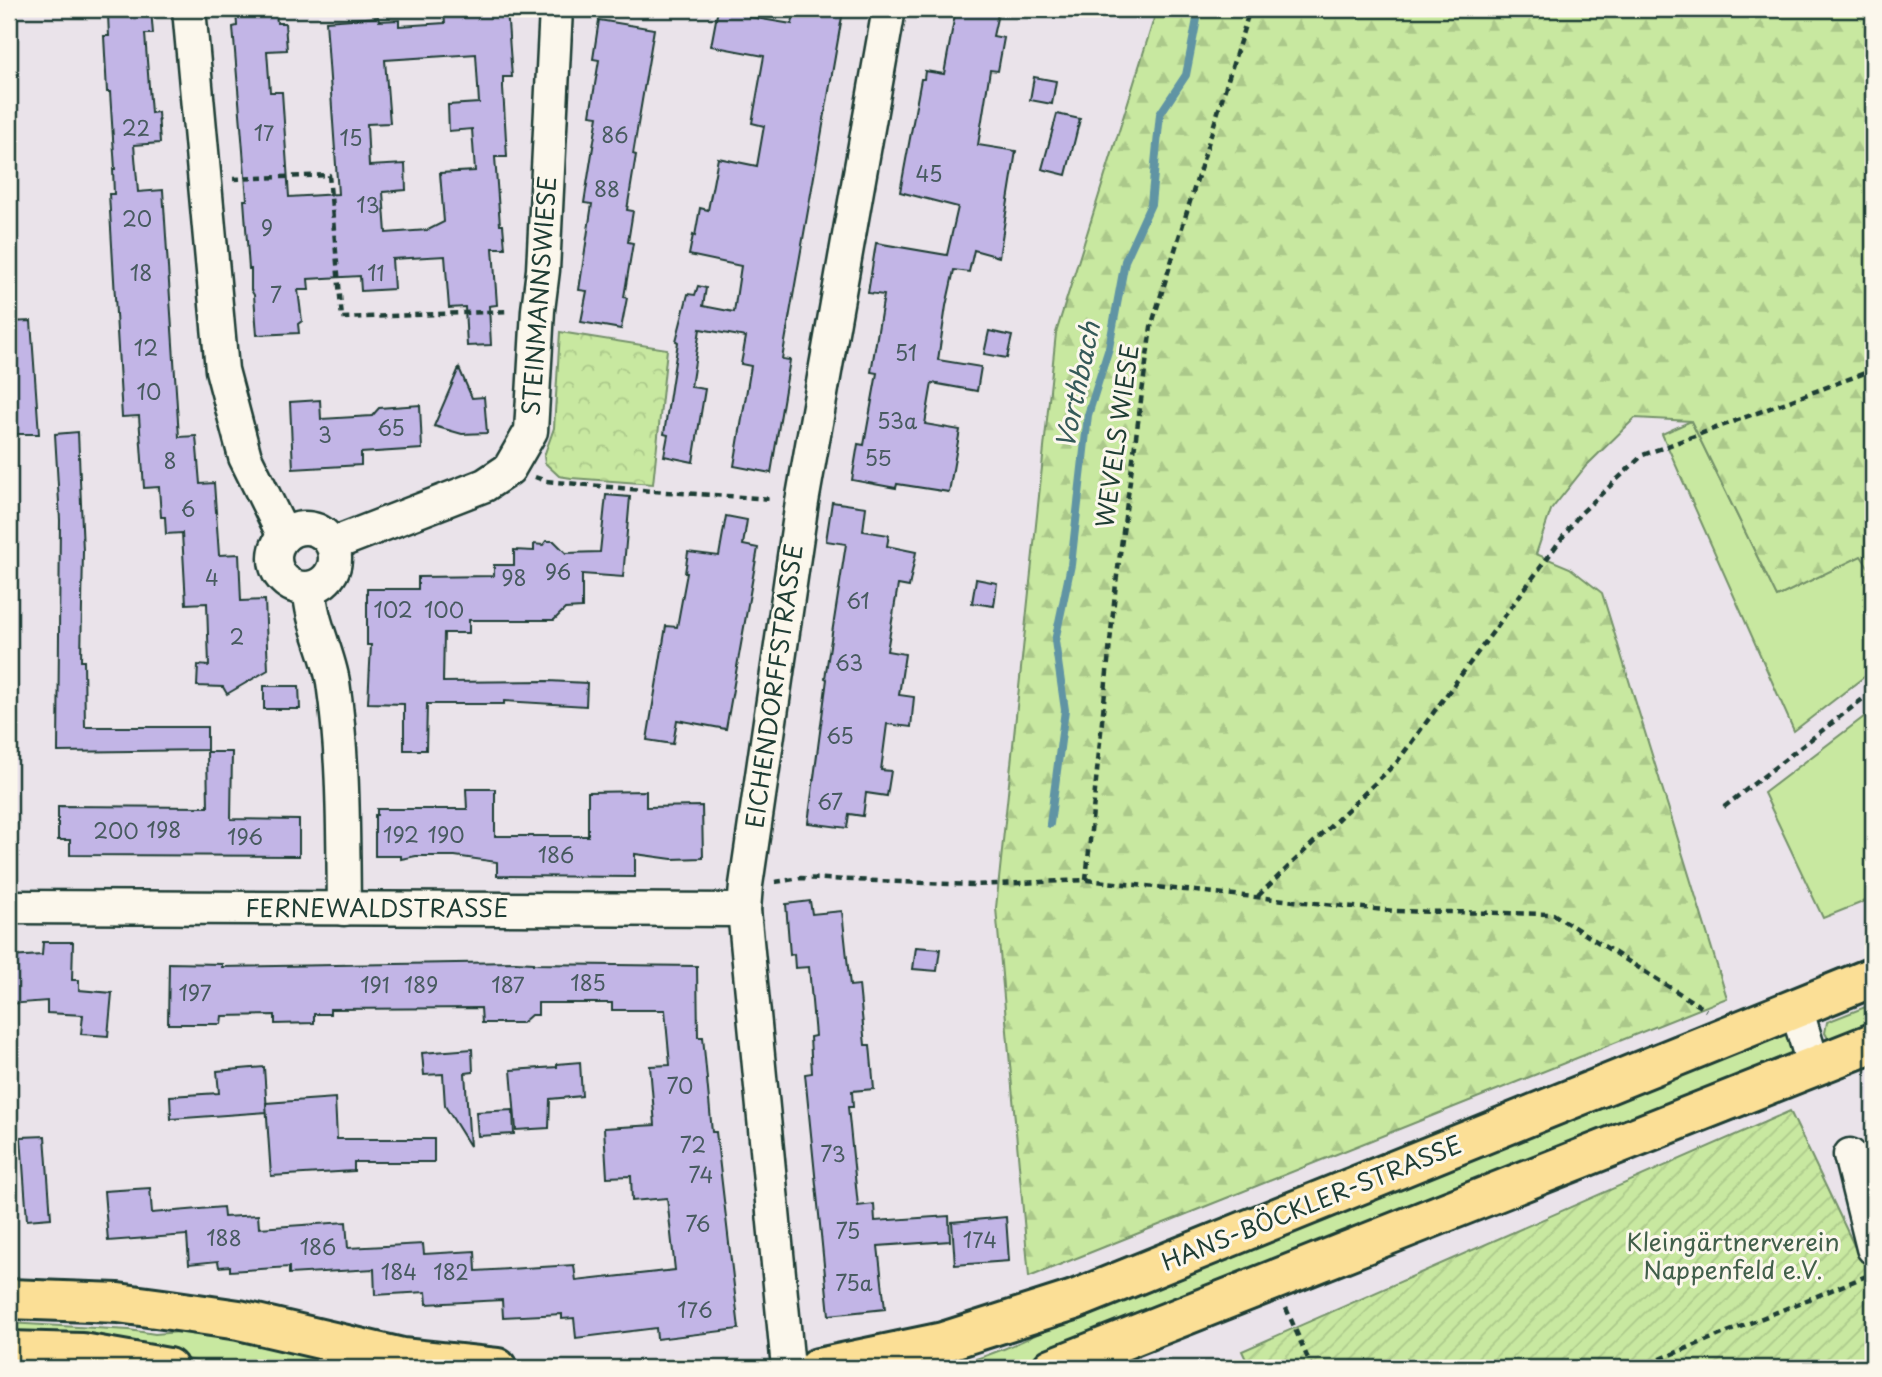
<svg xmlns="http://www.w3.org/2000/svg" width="1882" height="1377" viewBox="0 0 1882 1377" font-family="'Playpen Sans',sans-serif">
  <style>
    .grass { fill: #c8e8a0; stroke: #74926a; stroke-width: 2 }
    .forest { fill: url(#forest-firs); stroke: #74926a; stroke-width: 2 }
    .park { fill: url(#park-crowns); stroke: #74926a; stroke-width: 2 }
    .garden { fill: url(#garden-furrows); stroke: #74926a; stroke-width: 2 }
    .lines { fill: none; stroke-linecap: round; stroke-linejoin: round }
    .stream { stroke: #6194a4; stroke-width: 8 }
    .building { fill: #c2b5e6; stroke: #1f3d34; stroke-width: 2; fill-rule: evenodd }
    .minor-casing { stroke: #1f3d34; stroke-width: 37 }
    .major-casing { stroke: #1f3d34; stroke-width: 44 }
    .path { stroke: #1f3d34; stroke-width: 4.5; stroke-dasharray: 7 5; stroke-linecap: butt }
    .minor { stroke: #fbf7ec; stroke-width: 32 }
    .major { stroke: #fbdf96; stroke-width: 38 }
    .labels { text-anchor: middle; stroke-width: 6; stroke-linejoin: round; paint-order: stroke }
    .number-label { font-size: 21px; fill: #485b60 }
    .street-label { font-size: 24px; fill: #1f3d34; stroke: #fbf7ec }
    .park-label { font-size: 24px; fill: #415f4a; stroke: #fbf7ec }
    .water-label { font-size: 26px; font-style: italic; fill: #355a59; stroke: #fbf7ec }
  </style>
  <defs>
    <pattern id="forest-firs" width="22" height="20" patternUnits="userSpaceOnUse" patternTransform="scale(1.75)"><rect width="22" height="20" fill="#c8e8a0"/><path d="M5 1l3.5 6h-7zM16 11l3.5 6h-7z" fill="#abc88a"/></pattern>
    <pattern id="park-crowns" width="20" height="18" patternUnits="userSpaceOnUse" patternTransform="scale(1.75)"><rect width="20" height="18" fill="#c8e8a0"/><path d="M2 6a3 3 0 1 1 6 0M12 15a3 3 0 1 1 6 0" fill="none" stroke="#abc88a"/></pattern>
    <pattern id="garden-furrows" width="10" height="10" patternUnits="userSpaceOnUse" patternTransform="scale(1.75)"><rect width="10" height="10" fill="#c8e8a0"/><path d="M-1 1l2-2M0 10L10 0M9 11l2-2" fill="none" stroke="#abc88a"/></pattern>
  </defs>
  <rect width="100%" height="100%" fill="#eae3ea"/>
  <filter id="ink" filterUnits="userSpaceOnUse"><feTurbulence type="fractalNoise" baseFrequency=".0143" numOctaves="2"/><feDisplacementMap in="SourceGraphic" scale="14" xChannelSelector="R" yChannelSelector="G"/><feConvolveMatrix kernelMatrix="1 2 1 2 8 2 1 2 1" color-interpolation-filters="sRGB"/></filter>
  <g filter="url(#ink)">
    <g class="grass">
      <polygon points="1691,421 1777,597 1862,555 1873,574 1873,670 1794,731 1662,434"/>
      <polygon points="1873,710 1873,898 1823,918 1764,793"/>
      <polygon points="1873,1004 1873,1026 1829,1040 1825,1033 1827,1022"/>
      <path d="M1787,1031L1797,1053L1139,1325L1018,1368H945C992,1357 1035,1337 1078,1313Z"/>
      <polygon points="9,1323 129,1330 155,1334 191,1331 221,1334 392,1368 235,1368 157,1354 9,1341"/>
    </g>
    <polygon class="forest" points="1157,9 1873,9 1873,574 1861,556 1777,597 1691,421 1635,418 1586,466 1551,510 1536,554 1570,568 1602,593 1727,998 1029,1277 996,908 1056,333"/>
    <polygon class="park" points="560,332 667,349 653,484 571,478 559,476 545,463 544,456 554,428"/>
    <polygon class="garden" points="1790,1111 1861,1260 1873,1257 1873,1368 1250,1368 1242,1351"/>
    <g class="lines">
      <polyline class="stream" points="1050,824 1065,710 1055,641 1071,565 1088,415 1109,348 1125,261 1151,204 1160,114 1186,75 1199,9"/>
    </g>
    <g class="building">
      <polygon points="111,9 151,9 153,34 145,34 151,113 158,112 160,143 134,145 138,192 163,190 179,437 196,436 200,484 214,483 219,555 239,554 241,601 265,600 268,670 227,694 223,687 197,686 198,665 209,666 207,603 186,604 182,533 166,534 165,517 161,517 159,487 144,488 139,416 122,417 109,194 114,194 113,169 115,169 110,92 107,92 104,36 109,36 108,15 112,14"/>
      <path d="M236,9H276L277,23H285L287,50L267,51L270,92H282L289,197L338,194L326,21L378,17L379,21L399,20V26L445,23L444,13L507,9L512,77H503V88L507,157H495L500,225H503L505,248H493L497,305L489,306L491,345L467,346L465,307L449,308L445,256L392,259L394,289L361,291L360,276L308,279L309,290H298L302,321L298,324L299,333L257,335L254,295L251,290V269H249L244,200H247L233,27L237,26ZM476,54L479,103L448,105L449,131L472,129L475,171L440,173L444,222L428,230L386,233L383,192L406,190L405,164L369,166L367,124L390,123L385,60Z"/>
      <polygon points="718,9 750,9 749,17 792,24 795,9 828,9 843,11 782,359 790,360 771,473 734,466 751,366 741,364 746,337 700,329 691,387 705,389 693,462 664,456 668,435 664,434 678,342 676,341 688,294 695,295 698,286 706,288 703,306 734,312 741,266 689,255 693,235 695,236 700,208 708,210 718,158 757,166 764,126 752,123 764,56 711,46"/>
      <polygon points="956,9 999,9 993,36 1004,38 998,71 990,70 978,145 1016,151 999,257 974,250 969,272 954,270 946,306 938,360 981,367 977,391 932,383 925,424 960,430 949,492 897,484 896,488 852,480 858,444 864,445 877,373 871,372 884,295 868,293 876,243 947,255 958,207 900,192 921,79 924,79 925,71 944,74"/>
      <polygon points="599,20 654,29 633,154 636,155 627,210 633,211 628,242 633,243 624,297 627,298 621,329 581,322 587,291 579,290 592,204 584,203 598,116 590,115 599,60 593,59"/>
      <polygon points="1034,77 1056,81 1052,104 1030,100"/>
      <polygon points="1057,114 1080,119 1066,175 1042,169"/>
      <polygon points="31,321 39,434 9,434 9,322"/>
      <polygon points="989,331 1012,336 1007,358 984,354"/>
      <polygon points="459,368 472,398 484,397 487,433 462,434 434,426"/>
      <polygon points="320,400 321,419 372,416 379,408 420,405 422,449 361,453 361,465 293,469 290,402"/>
      <polygon points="78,432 83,551 81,661 84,661 85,727 207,727 207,750 58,752 60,520 55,434"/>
      <polygon points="606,495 630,497 623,577 582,574 582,608 565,609 554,620 469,620 469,633 444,633 443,682 548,681 587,683 586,706 504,701 504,704 427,704 426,750 404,750 404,704 368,703 371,645 367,645 367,589 418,589 418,577 494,576 494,565 514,565 514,550 534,551 534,544 543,545 546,541 554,541 566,553 600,552"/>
      <polygon points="832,502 866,507 863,531 889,535 887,546 916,552 909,587 898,585 887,651 905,654 899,695 914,697 911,727 887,724 881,770 891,771 887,796 866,793 863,816 849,814 847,828 808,823 827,679 825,678 846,544 826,541"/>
      <polygon points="726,516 747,520 743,545 758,548 726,729 677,720 673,744 647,740 666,626 677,627 687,573 685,573 688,552 719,556"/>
      <polygon points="976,579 997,583 994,606 972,603"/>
      <polygon points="264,686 299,686 300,709 264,709"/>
      <polygon points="207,752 232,752 231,819 299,820 299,856 70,855 70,840 58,840 58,806 208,807"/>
      <polygon points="466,789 495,789 495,836 588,836 588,792 646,791 646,807 702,806 703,858 672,859 635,854 635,877 497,876 497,862 455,856 416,856 401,859 401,856 375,856 375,815 377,815 377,809 467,809"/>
      <polygon points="810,901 812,914 842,911 850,986 859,985 865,1045 870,1045 874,1089 852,1091 853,1107 848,1107 858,1206 874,1204 875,1221 949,1216 950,1241 878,1246 885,1309 829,1315 805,1074 812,1073 810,1037 815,1036 809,967 795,968 794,954 790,955 786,904"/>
      <polygon points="43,942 73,942 72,980 79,980 79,990 112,993 108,1036 81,1034 83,1015 47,1013 47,1001 9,1004 9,957 42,955"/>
      <polygon points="916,947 940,949 937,971 913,969"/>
      <polygon points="515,962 533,963 533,964 697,966 698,1037 703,1037 712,1132 716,1132 739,1329 657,1339 656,1328 576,1338 574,1318 562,1319 562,1314 503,1317 502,1300 427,1304 426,1292 375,1295 374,1269 289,1274 289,1267 230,1271 230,1266 219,1267 218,1261 189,1264 187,1235 108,1241 104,1191 150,1188 152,1213 223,1207 224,1217 258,1215 259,1228 346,1222 348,1248 423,1244 424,1254 475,1251 476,1271 574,1265 576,1281 675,1270 667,1198 632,1201 631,1176 607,1177 604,1128 655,1125 650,1066 670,1065 665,1010 612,1010 612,1003 538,1003 538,1015 531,1015 522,1023 482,1023 481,1008 330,1009 330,1014 314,1014 314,1023 275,1024 275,1015 222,1016 221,1024 168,1024 169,963 222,964 222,967"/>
      <polygon points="472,1049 473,1072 465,1073 470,1146 445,1106 443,1074 424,1075 422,1053"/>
      <polygon points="580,1062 582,1096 550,1099 549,1128 516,1130 511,1070 557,1067 557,1064"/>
      <polygon points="264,1067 267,1112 171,1119 170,1096 219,1093 217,1071"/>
      <polygon points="335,1098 337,1139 434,1139 434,1162 354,1162 354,1171 271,1176 266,1103"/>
      <polygon points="513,1110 514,1134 478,1136 476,1112"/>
      <polygon points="45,1136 51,1218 27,1220 21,1137"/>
      <polygon points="1006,1217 1009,1261 955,1265 952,1222"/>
    </g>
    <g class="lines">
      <g class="minor-casing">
        <g id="minor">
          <polyline points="189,9 222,370 245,457 284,536"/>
          <circle cx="305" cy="558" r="30"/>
          <polyline points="333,544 485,485 509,469 531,431 538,310 543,270 556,9"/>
          <path d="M310,588C310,621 328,651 333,682C344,758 343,833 344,909"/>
          <polyline points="9,907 744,910"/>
          <polyline points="1796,1008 1814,1067"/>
          <polyline points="1850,1155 1873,1248"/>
          <polyline points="788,1368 744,910 746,885 802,502 889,9"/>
        </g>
      </g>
      <g class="major-casing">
        <g id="major">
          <polyline points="9,1299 118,1303 163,1309 239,1320 402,1358 497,1368"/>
          <polyline points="9,1351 82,1353 168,1368"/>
          <polyline points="818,1368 943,1342 1074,1300 1873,977"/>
          <polyline points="1052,1368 1873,1043"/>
        </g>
      </g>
      <g class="path">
        <polyline points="233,179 329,175 342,318 509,311"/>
        <polyline points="535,477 546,481 652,491 773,499"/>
        <polyline points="1724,807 1873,691"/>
        <polyline points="1086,880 1116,583 1151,327 1250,9"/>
        <polyline points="775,882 801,878 975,885 1086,880 1394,911 1553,914 1706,1010"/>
        <polyline points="1258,896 1397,762 1579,515 1643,455 1873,370"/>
        <polyline points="1286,1308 1312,1368"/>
        <polyline points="1638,1368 1869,1275"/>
      </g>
      <use href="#minor" class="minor"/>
      <use href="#major" class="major"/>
    </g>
  </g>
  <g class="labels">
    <g class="number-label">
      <text x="136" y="136">22</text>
      <text x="264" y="141">17</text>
      <text x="615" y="143">86</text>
      <text x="351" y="146">15</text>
      <text x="929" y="182">45</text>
      <text x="607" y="197">88</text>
      <text x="368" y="213">13</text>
      <text x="137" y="227">20</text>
      <text x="267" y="236">9</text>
      <text x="141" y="281">18</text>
      <text x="376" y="281">11</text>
      <text x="276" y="303">7</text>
      <text x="146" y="356">12</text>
      <text x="906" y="361">51</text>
      <text x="149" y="400">10</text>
      <text x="897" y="429">53a</text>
      <text x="391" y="436">65</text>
      <text x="325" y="443">3</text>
      <text x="878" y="466">55</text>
      <text x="170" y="469">8</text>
      <text x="188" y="517">6</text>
      <text x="558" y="580">96</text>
      <text x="212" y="586">4</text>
      <text x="514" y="586">98</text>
      <text x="858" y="609">61</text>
      <text x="393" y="618">102</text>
      <text x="444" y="618">100</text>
      <text x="237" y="645">2</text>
      <text x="849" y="671">63</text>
      <text x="840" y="744">65</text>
      <text x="830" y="810">67</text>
      <text x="164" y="838">198</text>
      <text x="116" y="839">200</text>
      <text x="401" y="843">192</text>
      <text x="446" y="843">190</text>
      <text x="245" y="845">196</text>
      <text x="556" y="863">186</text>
      <text x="588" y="991">185</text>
      <text x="375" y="993">191</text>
      <text x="421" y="993">189</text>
      <text x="508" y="993">187</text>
      <text x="195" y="1001">197</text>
      <text x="680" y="1094">70</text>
      <text x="693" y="1153">72</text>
      <text x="833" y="1162">73</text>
      <text x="701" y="1183">74</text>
      <text x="698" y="1232">76</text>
      <text x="848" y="1239">75</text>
      <text x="224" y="1246">188</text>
      <text x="980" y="1248">174</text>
      <text x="318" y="1255">186</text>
      <text x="399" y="1280">184</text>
      <text x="451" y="1280">182</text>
      <text x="854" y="1291">75a</text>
      <text x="695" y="1318">176</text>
    </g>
    <g class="street-label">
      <text transform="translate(540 296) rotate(-86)" y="8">STEINMANNSWIESE</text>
      <text transform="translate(1118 436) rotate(-82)" y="8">WEVELS WIESE</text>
      <text transform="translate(775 686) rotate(-82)" y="8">EICHENDORFFSTRASSE</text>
      <text x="377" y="917">FERNEWALDSTRASSE</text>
      <text transform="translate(1312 1204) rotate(-22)" y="8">HANS-BÖCKLER-STRASSE</text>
    </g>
    <g class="park-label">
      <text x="1733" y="1251">Kleingärtnerverein<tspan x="1733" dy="28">Nappenfeld e.V.</tspan></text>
    </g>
    <g class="water-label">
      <text transform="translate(1078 385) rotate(-78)" y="9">Vorthbach</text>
    </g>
  </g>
  <rect width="1882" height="1377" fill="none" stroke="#fbf7ec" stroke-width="35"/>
  <rect x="18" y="18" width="1847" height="1342" fill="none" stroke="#1f3d34" stroke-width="2.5" filter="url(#ink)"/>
</svg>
